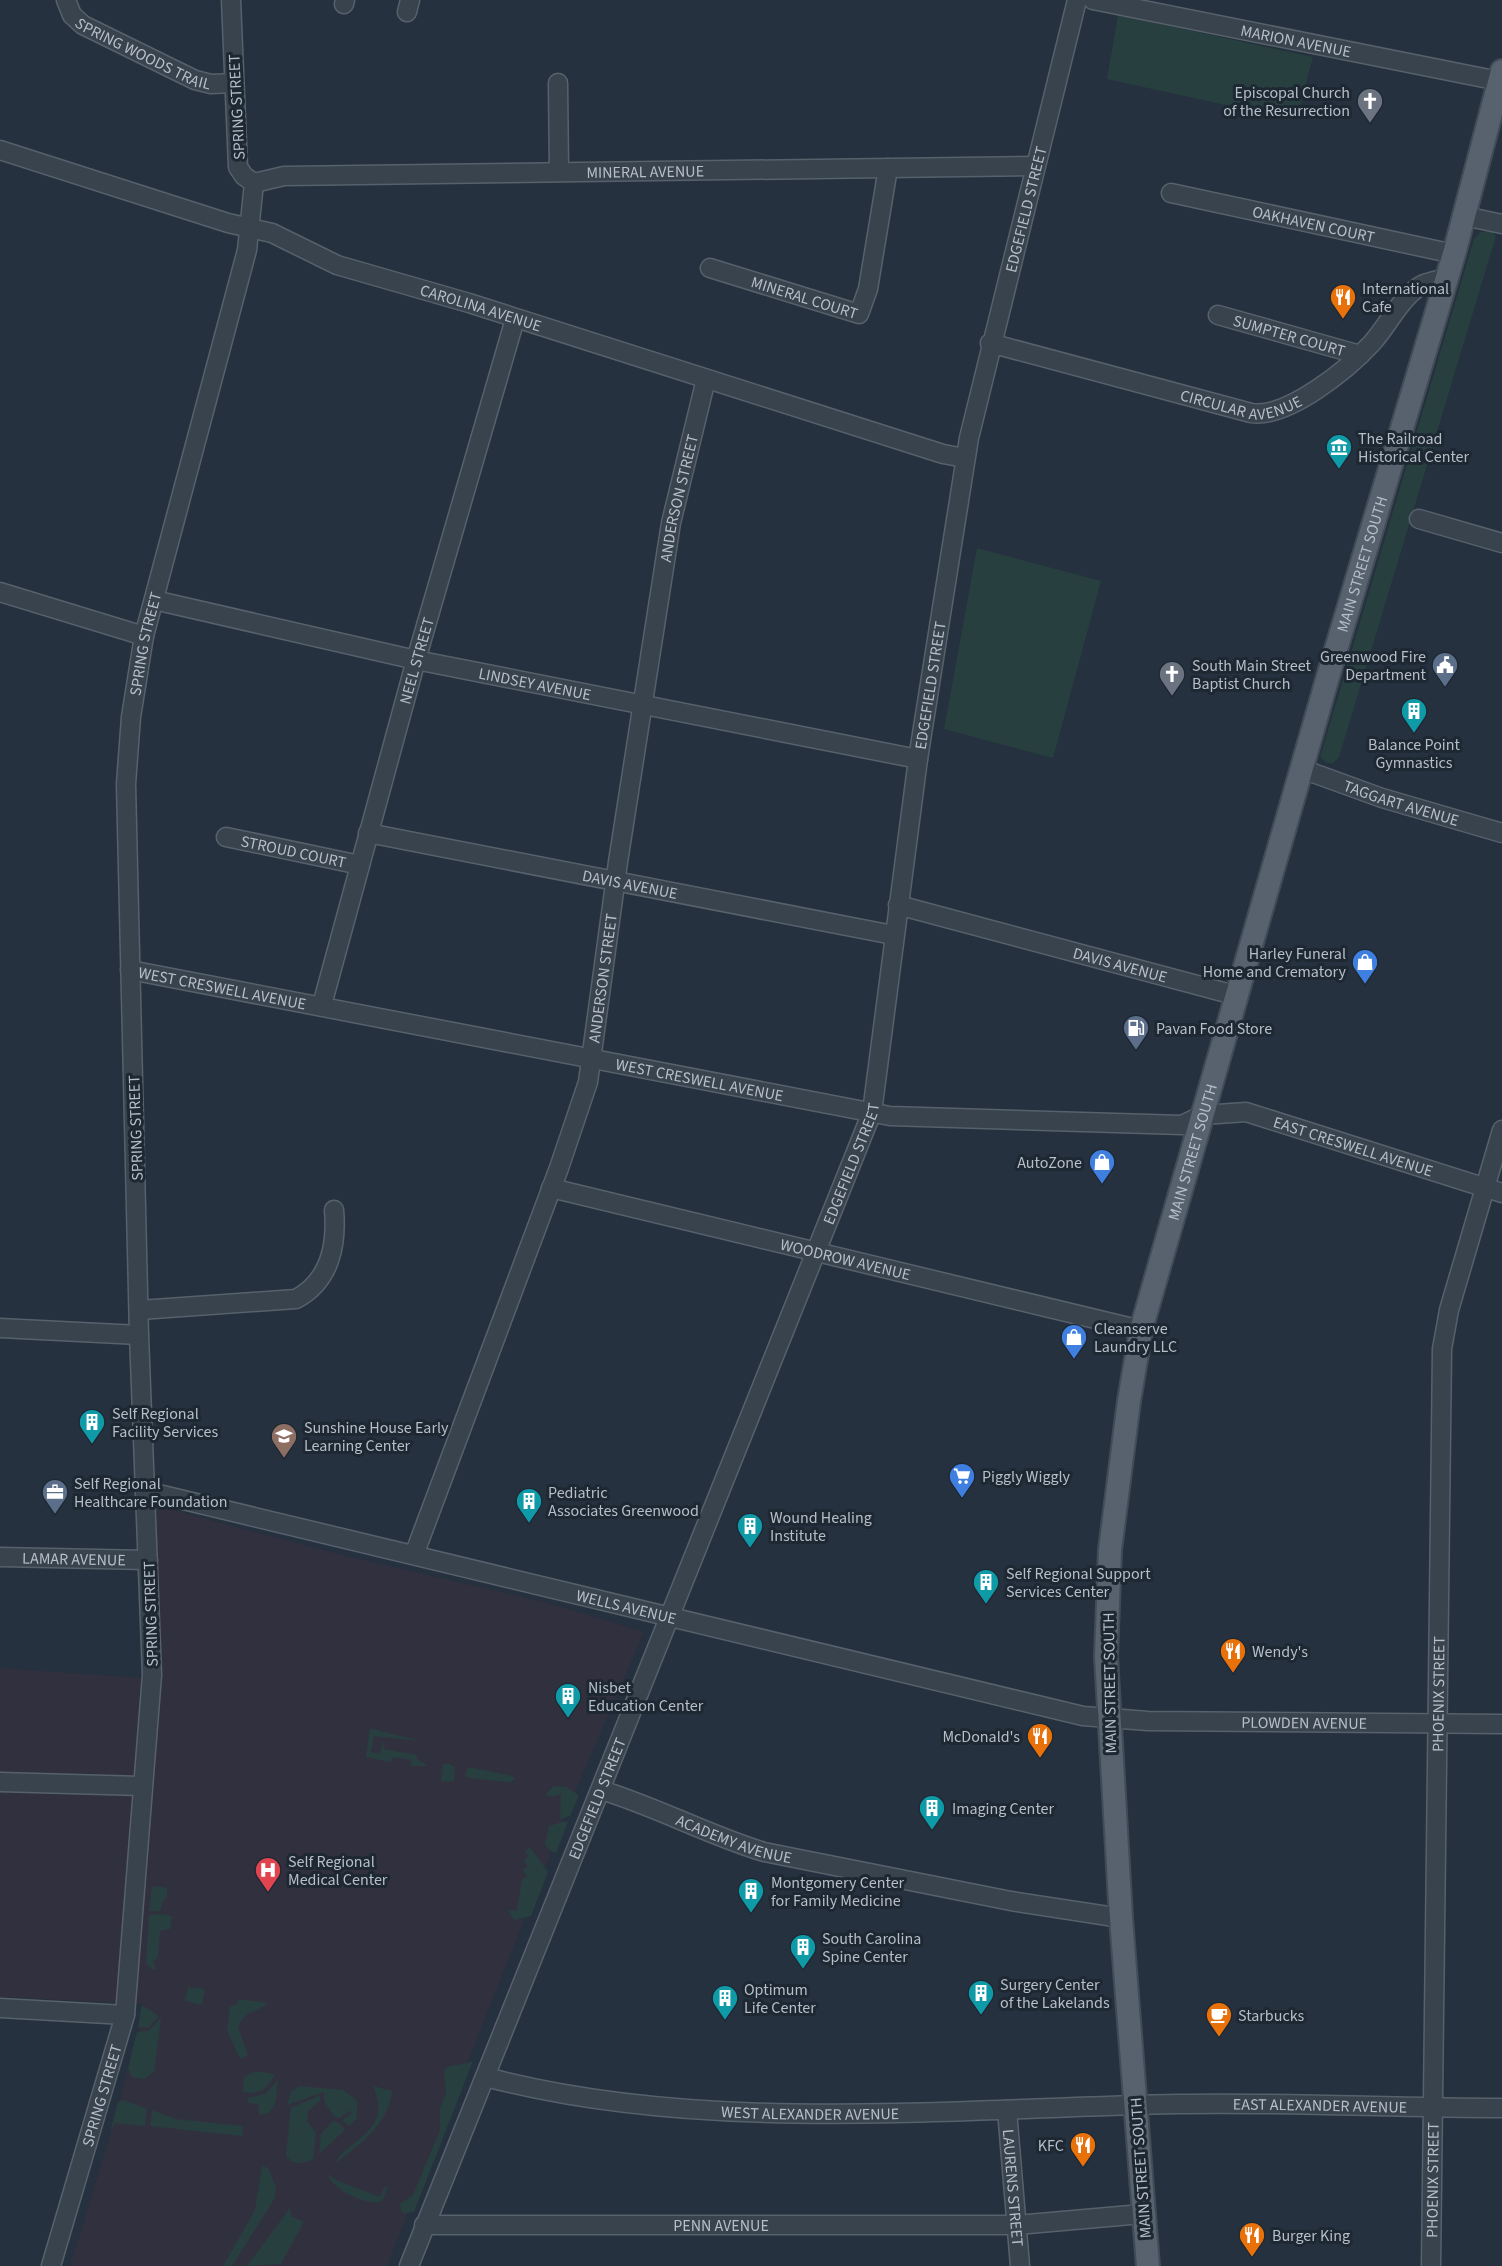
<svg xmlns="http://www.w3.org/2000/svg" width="1502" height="2266" viewBox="0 0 1502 2266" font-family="'Source Sans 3',sans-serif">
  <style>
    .medical { fill: #31303f }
    .green { fill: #283f40 }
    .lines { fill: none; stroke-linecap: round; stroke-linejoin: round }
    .minor-casing { stroke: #57616c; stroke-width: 21 }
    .major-casing { stroke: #424c57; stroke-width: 26 }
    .minor { stroke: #39434e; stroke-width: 18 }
    .major { stroke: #57626e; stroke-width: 22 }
    .labels { text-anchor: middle; stroke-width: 6; stroke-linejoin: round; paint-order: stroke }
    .street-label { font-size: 16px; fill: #b5bec9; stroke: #1e2833 }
    .poi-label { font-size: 16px; fill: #b5bec9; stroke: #1e2833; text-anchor: start }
  </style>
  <rect width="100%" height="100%" fill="#25313e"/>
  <polygon class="medical" points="157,1506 350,1557 545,1602 644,1632 571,1801 387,2266 70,2266 114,2123 145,2004 0,1997 0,1668 157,1679"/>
  <g class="green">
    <polygon points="1118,15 1313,57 1297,117 1284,118 1107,79"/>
    <polygon points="1481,232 1492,232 1496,236 1339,757 1333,763 1327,763 1320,757 1474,239"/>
    <polygon points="977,548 1101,581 1053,758 944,729"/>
    <polygon points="370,1728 419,1741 374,1736 371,1752 380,1754 383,1740 384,1749 416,1755 417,1759 428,1766 411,1766 411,1760 392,1757 391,1762 366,1757"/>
    <polygon points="448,1763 455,1767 454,1781 441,1782 443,1765"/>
    <polygon points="468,1767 512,1776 515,1779 511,1782 468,1778 465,1774"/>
    <polygon points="554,1786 566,1787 579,1795 570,1816 560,1819 561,1794 549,1797 546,1794"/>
    <polygon points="565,1821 568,1822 556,1853 549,1850 545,1844 549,1826"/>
    <polygon points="530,1847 548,1872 531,1916 514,1920 508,1910 517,1911 522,1880 527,1876 523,1870 528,1866 524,1861 529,1856 525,1851"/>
    <polygon points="156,1886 167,1888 167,1897 163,1901 160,1911 149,1911 152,1887"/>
    <polygon points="162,1914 172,1916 170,1929 160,1931 158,1957 153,1962 156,1969 152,1969 146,1963 149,1915"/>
    <polygon points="188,1987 205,1989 202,2005 185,2001"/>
    <path d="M239,1999L268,2003C255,2014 247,2008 238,2027L248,2055L240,2059L227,2030L230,2007L237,2004Z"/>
    <polygon points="142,2005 159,2016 148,2028 138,2027"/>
    <polygon points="161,2018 154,2072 144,2079 132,2077 128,2068 137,2032 148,2031"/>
    <path d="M473,2061L414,2212L402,2213L400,2204L413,2195L440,2130V2109L446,2093L444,2070C451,2063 464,2066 473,2061Z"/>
    <path d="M255,2071L275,2074C267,2089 260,2095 243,2092L244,2077Z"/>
    <path d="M278,2080C276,2094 278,2116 259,2115L258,2104L248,2103V2098L265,2094Z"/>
    <polygon points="299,2086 343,2090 357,2101 357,2118 349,2126 342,2120 351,2114 350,2110 340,2118 334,2116 324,2101 324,2092 287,2105 291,2092"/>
    <path d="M373,2086L392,2091C389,2123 359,2146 334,2164C352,2136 393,2131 373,2086Z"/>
    <path d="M320,2095V2101L308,2111L307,2121L316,2133L313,2159C303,2165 292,2165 286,2155L291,2108Z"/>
    <polygon points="123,2100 147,2109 145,2126 115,2123 110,2133 118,2102"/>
    <polygon points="152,2110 175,2119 243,2126 242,2136 150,2126"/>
    <polygon points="333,2121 339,2123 345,2130 319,2154 321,2134"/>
    <polygon points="262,2166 268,2168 276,2188 275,2198 232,2266 223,2266 255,2210"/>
    <path d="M328,2174L336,2180L380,2197L385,2186L388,2188L382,2201C369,2207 330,2189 328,2174Z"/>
    <polygon points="290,2208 291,2216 304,2222 281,2264 247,2266"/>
  </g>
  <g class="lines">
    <g class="minor-casing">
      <g id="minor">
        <path id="s1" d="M66,0L72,15L83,25L195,80L211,84L234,83"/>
        <path id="s2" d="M1093,0L1499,81"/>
        <polyline points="344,4 345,0"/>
        <polyline points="407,12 410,0"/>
        <polyline points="558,83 559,172"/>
        <path id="s3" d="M0,150L228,223L272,233L337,265L469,303L943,454L965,458"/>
        <path id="s4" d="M254,183L284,176L1035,166"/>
        <path id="s5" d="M1171,193L1454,254"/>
        <polyline points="1464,216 1502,224"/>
        <path id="s6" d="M710,268L859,314L868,289L888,168"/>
        <path id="s7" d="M1218,315L1360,355"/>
        <path id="s8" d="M990,343L1251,413C1287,419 1348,369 1372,343C1388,325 1400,299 1420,286C1427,282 1439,280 1447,278"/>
        <polyline points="1419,519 1502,543"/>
        <polyline points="0,592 144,636"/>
        <path id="s9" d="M154,600L416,660L918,759"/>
        <path id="s10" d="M1302,769L1382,798L1502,833"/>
        <path id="s11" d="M368,833L893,935"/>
        <path id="s12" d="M226,837L360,865"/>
        <path id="s13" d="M898,905L1238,996"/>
        <path id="s14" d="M130,970L890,1116L1182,1125L1203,1115L1246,1112L1502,1193"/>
        <path id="s15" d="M322,1005L416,660L515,319"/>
        <path id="s16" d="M551,1188L1141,1330"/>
        <path d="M140,1310L296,1299C330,1281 337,1245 334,1210"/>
        <polyline points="0,1328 139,1335"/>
        <path id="s17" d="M146,1491L1083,1716L1148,1721L1502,1724"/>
        <path id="s18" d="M414,1555L559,1168L588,1082L618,862L671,523L706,379"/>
        <path id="s19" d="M0,1557L148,1560"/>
        <polyline points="0,1782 141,1786"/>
        <path id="s20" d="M601,1790C657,1807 708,1835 764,1852L1011,1901L1121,1918"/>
        <polyline points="0,2008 125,2015"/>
        <path id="s21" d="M486,2077C705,2135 955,2108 1179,2104C1287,2102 1395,2108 1502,2108"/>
        <path id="s22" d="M1007,2110L1020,2266"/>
        <path id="s23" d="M424,2225H1017L1142,2214"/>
        <path id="s24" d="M51,2266L125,2015L152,1675L139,1335L126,784L131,717L144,636L247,250L254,183L244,176L238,167L231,0"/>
        <path id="s25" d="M409,2266L872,1112L918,759L969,438L1077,0"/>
        <path id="s26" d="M1431,2266L1442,1349L1449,1310L1502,1130"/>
      </g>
    </g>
    <g class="major-casing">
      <g id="major">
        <path id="s27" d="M1148,2266L1121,1918L1106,1656L1110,1550L1129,1401L1141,1330L1329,673L1454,254L1502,71"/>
      </g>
    </g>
    <use href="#minor" class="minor"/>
    <use href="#major" class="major"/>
  </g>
  <defs>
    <g id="church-pin" transform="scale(1.35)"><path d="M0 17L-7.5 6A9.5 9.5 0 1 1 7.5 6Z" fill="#6b7280" stroke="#1e2833"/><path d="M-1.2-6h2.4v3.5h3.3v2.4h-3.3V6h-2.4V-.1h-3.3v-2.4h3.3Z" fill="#fff"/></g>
    <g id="restaurant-pin" transform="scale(1.35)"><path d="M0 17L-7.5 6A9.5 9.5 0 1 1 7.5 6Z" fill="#e8710a" stroke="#1e2833"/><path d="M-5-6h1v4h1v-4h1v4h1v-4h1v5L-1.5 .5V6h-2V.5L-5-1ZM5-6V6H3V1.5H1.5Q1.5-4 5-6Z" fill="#fff"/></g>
    <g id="museum-pin" transform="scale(1.35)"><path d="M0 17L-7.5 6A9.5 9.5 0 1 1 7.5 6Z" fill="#0f9aa8" stroke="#1e2833"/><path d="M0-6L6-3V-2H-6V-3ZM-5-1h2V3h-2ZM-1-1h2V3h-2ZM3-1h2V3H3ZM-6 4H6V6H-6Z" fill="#fff"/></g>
    <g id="civic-pin" transform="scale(1.35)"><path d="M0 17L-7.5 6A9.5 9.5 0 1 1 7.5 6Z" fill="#5c6f8a" stroke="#1e2833"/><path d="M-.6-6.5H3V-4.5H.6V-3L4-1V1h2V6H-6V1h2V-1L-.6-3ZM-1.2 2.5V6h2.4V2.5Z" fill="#fff"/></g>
    <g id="building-pin" transform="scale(1.35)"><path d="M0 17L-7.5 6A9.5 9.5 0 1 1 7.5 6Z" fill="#0f9aa8" stroke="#1e2833"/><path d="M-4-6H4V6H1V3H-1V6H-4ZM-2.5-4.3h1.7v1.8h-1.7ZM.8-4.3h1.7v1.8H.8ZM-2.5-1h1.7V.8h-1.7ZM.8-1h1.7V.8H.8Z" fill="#fff"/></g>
    <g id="shop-pin" transform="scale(1.35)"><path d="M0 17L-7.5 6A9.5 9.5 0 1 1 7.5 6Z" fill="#3f7fe0" stroke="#1e2833"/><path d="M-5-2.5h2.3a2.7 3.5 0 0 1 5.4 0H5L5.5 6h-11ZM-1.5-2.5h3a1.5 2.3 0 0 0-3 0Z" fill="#fff"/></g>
    <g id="fuel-pin" transform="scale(1.35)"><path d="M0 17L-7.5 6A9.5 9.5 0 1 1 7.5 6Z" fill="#5c6f8a" stroke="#1e2833"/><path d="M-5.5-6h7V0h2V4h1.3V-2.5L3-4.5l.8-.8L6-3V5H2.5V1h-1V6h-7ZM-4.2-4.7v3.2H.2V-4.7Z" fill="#fff"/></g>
    <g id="school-pin" transform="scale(1.35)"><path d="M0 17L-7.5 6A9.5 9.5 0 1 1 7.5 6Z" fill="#8d6e63" stroke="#1e2833"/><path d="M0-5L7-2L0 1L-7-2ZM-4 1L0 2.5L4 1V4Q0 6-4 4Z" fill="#fff"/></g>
    <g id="supermarket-pin" transform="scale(1.35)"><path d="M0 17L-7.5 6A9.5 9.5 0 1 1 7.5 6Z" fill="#3f7fe0" stroke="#1e2833"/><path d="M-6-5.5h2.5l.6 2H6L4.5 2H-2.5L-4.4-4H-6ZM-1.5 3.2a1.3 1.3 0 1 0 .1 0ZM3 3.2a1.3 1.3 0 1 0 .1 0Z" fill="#fff"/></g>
    <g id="office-pin" transform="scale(1.35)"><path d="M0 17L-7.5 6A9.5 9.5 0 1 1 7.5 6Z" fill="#5c6f8a" stroke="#1e2833"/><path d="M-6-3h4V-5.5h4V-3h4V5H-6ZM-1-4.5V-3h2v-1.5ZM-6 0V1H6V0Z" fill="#fff"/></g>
    <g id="hospital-pin" transform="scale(1.35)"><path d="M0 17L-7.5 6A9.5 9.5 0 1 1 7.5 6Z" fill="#e0444e" stroke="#1e2833"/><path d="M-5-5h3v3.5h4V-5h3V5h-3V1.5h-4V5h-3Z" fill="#fff"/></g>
    <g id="cafe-pin" transform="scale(1.35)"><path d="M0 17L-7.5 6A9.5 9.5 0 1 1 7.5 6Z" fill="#e8710a" stroke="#1e2833"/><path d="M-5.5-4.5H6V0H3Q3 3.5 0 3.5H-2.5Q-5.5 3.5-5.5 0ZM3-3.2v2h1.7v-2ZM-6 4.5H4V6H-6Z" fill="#fff"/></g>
  </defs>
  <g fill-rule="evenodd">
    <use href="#church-pin" x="1370" y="101"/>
    <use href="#restaurant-pin" x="1343" y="297"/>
    <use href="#museum-pin" x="1339" y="447"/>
    <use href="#civic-pin" x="1445" y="665"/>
    <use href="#church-pin" x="1172" y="674"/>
    <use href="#building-pin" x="1414" y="711"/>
    <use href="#shop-pin" x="1365" y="962"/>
    <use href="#fuel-pin" x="1136" y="1028"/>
    <use href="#shop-pin" x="1102" y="1162"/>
    <use href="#shop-pin" x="1074" y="1337"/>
    <use href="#building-pin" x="92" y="1422"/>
    <use href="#school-pin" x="284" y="1436"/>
    <use href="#supermarket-pin" x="962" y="1476"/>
    <use href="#office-pin" x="55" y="1492"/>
    <use href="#building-pin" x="529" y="1501"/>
    <use href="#building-pin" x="750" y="1526"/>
    <use href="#building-pin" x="986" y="1582"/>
    <use href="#restaurant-pin" x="1233" y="1651"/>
    <use href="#building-pin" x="568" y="1696"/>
    <use href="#restaurant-pin" x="1040" y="1736"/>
    <use href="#building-pin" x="932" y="1808"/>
    <use href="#hospital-pin" x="268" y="1870"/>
    <use href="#building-pin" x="751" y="1891"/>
    <use href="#building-pin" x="803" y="1947"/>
    <use href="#building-pin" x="981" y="1993"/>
    <use href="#building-pin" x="725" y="1998"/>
    <use href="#cafe-pin" x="1219" y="2015"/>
    <use href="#restaurant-pin" x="1083" y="2145"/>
    <use href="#restaurant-pin" x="1252" y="2235"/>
  </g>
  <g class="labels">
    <g class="street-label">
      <text dy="6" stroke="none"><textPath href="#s2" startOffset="207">MARION AVENUE</textPath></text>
      <text dy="6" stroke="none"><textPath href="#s1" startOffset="98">SPRING WOODS TRAIL</textPath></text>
      <text transform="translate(236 107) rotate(-93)" y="6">SPRING STREET</text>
      <text dy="6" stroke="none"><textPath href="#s4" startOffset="392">MINERAL AVENUE</textPath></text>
      <text dy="6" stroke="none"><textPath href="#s25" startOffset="2160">EDGEFIELD STREET</textPath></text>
      <text dy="6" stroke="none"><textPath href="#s5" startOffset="146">OAKHAVEN COURT</textPath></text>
      <text dy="6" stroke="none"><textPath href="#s6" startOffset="99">MINERAL COURT</textPath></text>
      <text dy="6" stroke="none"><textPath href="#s3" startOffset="507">CAROLINA AVENUE</textPath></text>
      <text dy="6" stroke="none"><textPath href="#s7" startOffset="74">SUMPTER COURT</textPath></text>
      <text dy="6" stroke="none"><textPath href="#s8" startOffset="260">CIRCULAR AVENUE</textPath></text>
      <text dy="6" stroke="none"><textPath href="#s18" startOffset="1095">ANDERSON STREET</textPath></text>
      <text dy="6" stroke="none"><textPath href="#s27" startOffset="1737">MAIN STREET SOUTH</textPath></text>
      <text dy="6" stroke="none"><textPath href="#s24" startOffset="1636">SPRING STREET</textPath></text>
      <text dy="6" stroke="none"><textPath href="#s15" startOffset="357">NEEL STREET</textPath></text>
      <text dy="6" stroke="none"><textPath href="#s9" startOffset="390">LINDSEY AVENUE</textPath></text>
      <text dy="6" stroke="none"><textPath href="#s25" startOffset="1674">EDGEFIELD STREET</textPath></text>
      <text dy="6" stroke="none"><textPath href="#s10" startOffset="105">TAGGART AVENUE</textPath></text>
      <text dy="6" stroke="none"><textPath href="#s12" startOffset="69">STROUD COURT</textPath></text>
      <text dy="6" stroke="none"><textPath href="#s11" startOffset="267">DAVIS AVENUE</textPath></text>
      <text dy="6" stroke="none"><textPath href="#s13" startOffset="230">DAVIS AVENUE</textPath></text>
      <text dy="6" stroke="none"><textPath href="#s18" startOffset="609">ANDERSON STREET</textPath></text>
      <text dy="6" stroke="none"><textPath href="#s14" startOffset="94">WEST CRESWELL AVENUE</textPath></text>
      <text dy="6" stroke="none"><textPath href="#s14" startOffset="580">WEST CRESWELL AVENUE</textPath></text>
      <text transform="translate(135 1128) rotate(-92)" y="6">SPRING STREET</text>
      <text dy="6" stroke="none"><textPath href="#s14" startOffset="1245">EAST CRESWELL AVENUE</textPath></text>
      <text dy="6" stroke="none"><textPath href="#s27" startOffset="1125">MAIN STREET SOUTH</textPath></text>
      <text dy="6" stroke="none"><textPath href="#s25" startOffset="1188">EDGEFIELD STREET</textPath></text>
      <text dy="6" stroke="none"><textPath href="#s16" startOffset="303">WOODROW AVENUE</textPath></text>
      <text dy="6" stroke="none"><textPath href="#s19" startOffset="74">LAMAR AVENUE</textPath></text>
      <text dy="6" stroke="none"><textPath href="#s17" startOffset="494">WELLS AVENUE</textPath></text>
      <text transform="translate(150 1614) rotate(-92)" y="6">SPRING STREET</text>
      <text transform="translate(1109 1683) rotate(-91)" y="6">MAIN STREET SOUTH</text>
      <text dy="6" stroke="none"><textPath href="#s26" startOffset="572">PHOENIX STREET</textPath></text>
      <text dy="6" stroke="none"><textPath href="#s17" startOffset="1185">PLOWDEN AVENUE</textPath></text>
      <text dy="6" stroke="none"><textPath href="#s25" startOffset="504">EDGEFIELD STREET</textPath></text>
      <text dy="6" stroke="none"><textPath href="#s20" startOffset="142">ACADEMY AVENUE</textPath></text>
      <text dy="6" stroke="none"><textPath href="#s24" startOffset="178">SPRING STREET</textPath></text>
      <text dy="6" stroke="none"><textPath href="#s21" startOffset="837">EAST ALEXANDER AVENUE</textPath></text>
      <text dy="6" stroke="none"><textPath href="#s21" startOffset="327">WEST ALEXANDER AVENUE</textPath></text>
      <text transform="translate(1140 2168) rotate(-94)" y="6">MAIN STREET SOUTH</text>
      <text dy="6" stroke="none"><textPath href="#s26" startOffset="86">PHOENIX STREET</textPath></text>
      <text dy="6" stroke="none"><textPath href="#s22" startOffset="78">LAURENS STREET</textPath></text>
      <text dy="6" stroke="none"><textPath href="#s23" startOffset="297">PENN AVENUE</textPath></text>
    </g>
    <g class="poi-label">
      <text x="1350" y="98" text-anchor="end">Episcopal Church<tspan x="1350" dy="18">of the Resurrection</tspan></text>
      <text x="1362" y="294">International<tspan x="1362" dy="18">Cafe</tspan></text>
      <text x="1358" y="444">The Railroad<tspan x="1358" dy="18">Historical Center</tspan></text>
      <text x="1426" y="662" text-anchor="end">Greenwood Fire<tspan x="1426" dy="18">Department</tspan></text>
      <text x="1192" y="671">South Main Street<tspan x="1192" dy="18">Baptist Church</tspan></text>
      <text x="1414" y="750" text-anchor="middle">Balance Point<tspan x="1414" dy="18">Gymnastics</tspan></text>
      <text x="1346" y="959" text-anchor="end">Harley Funeral<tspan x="1346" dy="18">Home and Crematory</tspan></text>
      <text x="1156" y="1034">Pavan Food Store</text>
      <text x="1082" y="1168" text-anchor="end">AutoZone</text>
      <text x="1094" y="1334">Cleanserve<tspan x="1094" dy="18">Laundry LLC</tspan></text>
      <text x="112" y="1419">Self Regional<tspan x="112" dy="18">Facility Services</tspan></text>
      <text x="304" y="1433">Sunshine House Early<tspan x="304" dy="18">Learning Center</tspan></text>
      <text x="982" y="1482">Piggly Wiggly</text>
      <text x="74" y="1489">Self Regional<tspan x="74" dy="18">Healthcare Foundation</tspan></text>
      <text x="548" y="1498">Pediatric<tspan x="548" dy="18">Associates Greenwood</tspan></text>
      <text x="770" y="1523">Wound Healing<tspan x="770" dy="18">Institute</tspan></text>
      <text x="1006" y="1579">Self Regional Support<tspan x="1006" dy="18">Services Center</tspan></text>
      <text x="1252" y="1657">Wendy's</text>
      <text x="588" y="1693">Nisbet<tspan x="588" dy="18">Education Center</tspan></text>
      <text x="1020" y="1742" text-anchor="end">McDonald's</text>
      <text x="952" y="1814">Imaging Center</text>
      <text x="288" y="1867">Self Regional<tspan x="288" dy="18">Medical Center</tspan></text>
      <text x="771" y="1888">Montgomery Center<tspan x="771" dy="18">for Family Medicine</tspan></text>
      <text x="822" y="1944">South Carolina<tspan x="822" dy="18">Spine Center</tspan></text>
      <text x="1000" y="1990">Surgery Center<tspan x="1000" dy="18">of the Lakelands</tspan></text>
      <text x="744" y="1995">Optimum<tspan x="744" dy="18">Life Center</tspan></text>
      <text x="1238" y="2021">Starbucks</text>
      <text x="1064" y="2151" text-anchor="end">KFC</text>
      <text x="1272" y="2241">Burger King</text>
    </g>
  </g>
</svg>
